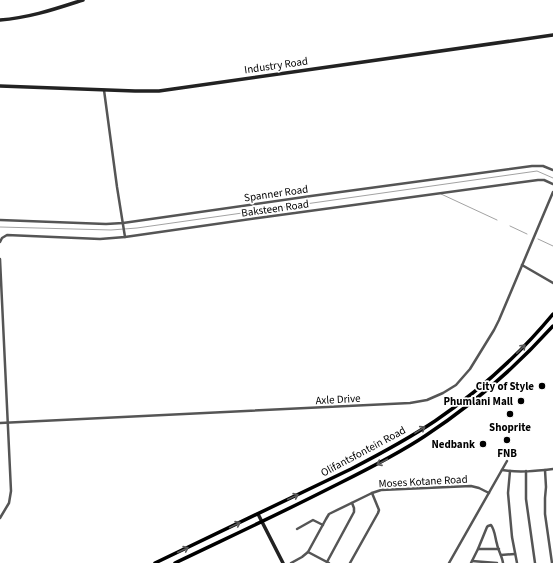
<svg xmlns="http://www.w3.org/2000/svg" width="553" height="563" viewBox="0 0 553 563" font-family="'Source Sans 3',sans-serif">
  <style>
    .lines { fill: none; stroke-linecap: round; stroke-linejoin: round }
    .stream { stroke: #a3a3a3; stroke-width: 1 }
    .street { stroke: #555; stroke-width: 2.5 }
    .secondary { stroke: #222; stroke-width: 3.5 }
    .primary { stroke: #000; stroke-width: 3.5 }
    .oneway { stroke: #595959 }
    .poi-dot { fill: #000; stroke: #fff; stroke-width: 1.5 }
    .labels { text-anchor: middle; stroke-width: 3.5; stroke-linejoin: round; paint-order: stroke }
    .street-label { font-size: 11px; fill: #000; stroke: #fff }
    .poi-label { font-size: 11px; font-weight: bold; fill: #000; stroke: #fff; text-anchor: end }
  </style>
  <rect width="100%" height="100%" fill="#fff"/>
  <g class="lines">
    <g class="stream">
      <polyline points="441,194 497,220"/>
      <polyline points="510,226 527,234"/>
      <polyline points="0,227 111,230 137,228 537,171 553,178"/>
      <polyline points="538,239 553,246"/>
    </g>
    <g class="street">
      <polyline points="104,90 117,187 125,237"/>
      <polyline points="0,220 106,224 123,223 311,196 532,166 543,166 553,170"/>
      <polyline points="0,242 2,238 7,235 100,239 125,237 258,218 538,180 544,180 553,184"/>
      <polyline points="0,259 11,491 9,503 0,518"/>
      <polyline points="522,265 553,283"/>
      <polyline points="0,423 410,403 427,400 443,393 456,385 470,369 494,330 499,320 553,192"/>
      <path d="M502,470C519,473 536,471 553,469"/>
      <polyline points="545,470 546,487 545,498 545,514 552,563"/>
      <polyline points="510,471 508,493 512,537 517,563"/>
      <polyline points="526,471 526,499 535,563"/>
      <polyline points="297,529 313,520 323,525"/>
      <polyline points="478,549 499,549"/>
      <polyline points="308,552 329,563"/>
      <polyline points="501,555 515,554"/>
      <polyline points="472,561 497,563"/>
      <polyline points="327,562 354,512 354,508 352,503"/>
      <polyline points="291,563 302,557 308,552 326,519 329,514 372,493 381,490 471,486 479,488 489,493"/>
      <polyline points="350,563 378,513 379,510 372,493"/>
      <polyline points="449,563 507,461"/>
      <path d="M471,563L478,549L487,527L488,526L491,525C495,530 495,538 497,544C498,550 502,556 503,563"/>
    </g>
    <g class="secondary">
      <path d="M0,20C29,18 55,9 83,0"/>
      <polyline points="0,86 135,91 159,91 553,35"/>
      <polyline points="258,514 283,563"/>
    </g>
    <g class="primary">
      <path d="M155,563L351,469C380,454 408,439 435,421C479,391 519,355 553,314"/>
      <path d="M175,563C227,538 279,514 330,488C362,472 395,456 425,436C472,405 516,367 553,326"/>
    </g>
  </g>
  <defs><path id="oneway-shaft" d="M-6 0H5M1.5-3L5.5 0L1.5 3" fill="none" stroke-width="1.6" stroke-linecap="round" stroke-linejoin="round"/></defs>
  <g class="oneway">
    <use href="#oneway-shaft" transform="translate(521 349) rotate(-45)"/>
    <use href="#oneway-shaft" transform="translate(420 430) rotate(-32)"/>
    <use href="#oneway-shaft" transform="translate(382 462) rotate(152)"/>
    <use href="#oneway-shaft" transform="translate(293 497) rotate(-25)"/>
    <use href="#oneway-shaft" transform="translate(235 525) rotate(-26)"/>
    <use href="#oneway-shaft" transform="translate(183 550) rotate(-25)"/>
  </g>
  <g class="poi-dot">
    <circle cx="542" cy="386" r="4"/>
    <circle cx="521" cy="401" r="4"/>
    <circle cx="510" cy="414" r="4"/>
    <circle cx="507" cy="440" r="4"/>
    <circle cx="483" cy="444" r="4"/>
  </g>
  <g class="labels">
    <g class="street-label">
      <text transform="translate(276 65) rotate(-8)" y="4">Industry Road</text>
      <text transform="translate(276 193) rotate(-8)" y="4">Spanner Road</text>
      <text transform="translate(275 208) rotate(-8)" y="4">Baksteen Road</text>
      <text transform="translate(338 399) rotate(-3)" y="4">Axle Drive</text>
      <text transform="translate(363 451) rotate(-28)" y="4">Olifantsfontein Road</text>
      <text transform="translate(423 481) rotate(-3)" y="4">Moses Kotane Road</text>
    </g>
    <g class="poi-label">
      <text x="534" y="390">City of Style</text>
      <text x="513" y="405">Phumlani Mall</text>
      <text x="510" y="431" text-anchor="middle">Shoprite</text>
      <text x="475" y="448">Nedbank</text>
      <text x="507" y="457" text-anchor="middle">FNB</text>
    </g>
  </g>
</svg>
